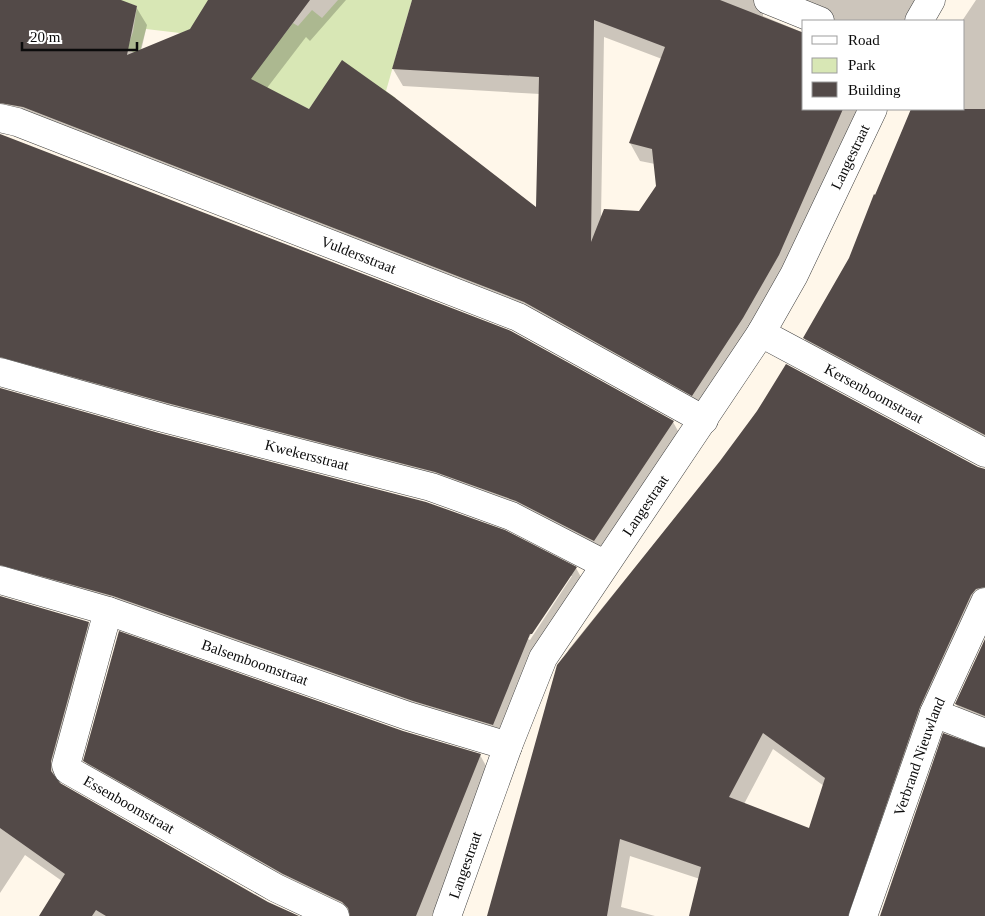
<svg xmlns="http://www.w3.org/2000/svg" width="985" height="916" viewBox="0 0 985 916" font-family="'Times New Roman',serif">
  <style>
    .green { fill: #d8e7b5 }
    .shadow { fill: #0003; fill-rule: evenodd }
    .building { fill: #534a48; fill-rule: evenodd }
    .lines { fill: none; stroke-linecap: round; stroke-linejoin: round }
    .minor-casing { stroke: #3e3e3e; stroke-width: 29 }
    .minor { stroke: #fff; stroke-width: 28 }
    .labels { text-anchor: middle; stroke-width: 5; stroke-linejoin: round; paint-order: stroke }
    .street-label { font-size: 15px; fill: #0b0b0b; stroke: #fff }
  </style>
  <rect width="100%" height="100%" fill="#fff7ea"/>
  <polygon class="green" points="118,0 208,0 249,14 283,36 293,23 298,26 312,10 322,18 338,0 412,0 386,91 396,98 349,129 378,86 354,69 323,89 309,109 252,81 208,44 180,33 146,29 139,55 127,49 133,32 137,6"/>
  <g class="shadow">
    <path d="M0,0H117L136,7L147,25L141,51L191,30L210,0H346L310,41L306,37L267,88L309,111L538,209L540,94L403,86L393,69L413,0H922L909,21H830L763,13V16L804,33V109H863L789,273L703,413L535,320L0,124ZM604,37L662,59L630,143L640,161L655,164L657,186L640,212L601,218Z"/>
    <polygon points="976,0 985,0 985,446 814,355 804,338 850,258 914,109 964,109 962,21"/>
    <polygon points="0,135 511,332 673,422 683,440 604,558 528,519 0,378"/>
    <path d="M787,366L977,468L985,470V607L862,916H691L700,879L630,856L621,907L655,916H489L554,677L569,649L738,440ZM773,749L824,786L809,830L744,804Z"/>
    <path d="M0,390L576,568L586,586L503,742L0,586ZM569,576H572L530,640L528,639Z"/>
    <polygon points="0,597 88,623 98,641 60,779 61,785 268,903 296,916 40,916 62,881 25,855 0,893"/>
    <polygon points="985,642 985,730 966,722 956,704"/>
    <polygon points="402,732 480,755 490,773 432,916 346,916 95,778 85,761"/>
  </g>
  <g class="building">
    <path d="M0,0H121L137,6L127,55L190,29L208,0H310L251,79L309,109L342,60L394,97L536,207L539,77L392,69L412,0H720L804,33V109H843L779,255L743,318L692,396L524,302L23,107L0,103ZM594,20L665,47L629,143L652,149L656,186L639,211L604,209L591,242Z"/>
    <polygon points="911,109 985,109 985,435 803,338 849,258 874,194 875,195"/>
    <polygon points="0,134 511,331 674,421 594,541 516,501 435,472 167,403 0,357"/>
    <path d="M786,364L978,467L985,469V587L976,589L971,595L920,707L848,916H689L701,867L620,839L607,916H487L557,665L720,461L757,411ZM763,733L825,778L809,828L729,797Z"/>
    <polygon points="0,388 159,433 426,502 505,530 577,567 532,634 530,634 493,725 413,701 113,596 0,565"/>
    <polygon points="0,596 89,622 51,761 51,771 60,783 268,902 299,916 106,916 96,910 92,916 39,916 65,874 0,828"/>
    <polygon points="119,631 403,731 481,754 416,916 350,916 348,908 342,902 283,874 83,761"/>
    <polygon points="985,639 985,716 955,704"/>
    <polygon points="943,733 985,748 985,916 880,916"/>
  </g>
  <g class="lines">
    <g class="minor-casing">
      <g id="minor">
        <polyline points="768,0 820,21"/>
        <polyline points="919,21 931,0"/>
        <path id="s1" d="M0,118L17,122L518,317L704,420"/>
        <path id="s2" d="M761,333L985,453"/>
        <path id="s3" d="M0,372L163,418L431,487L511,516L604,564"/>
        <path id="s4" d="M0,580L108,611L408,716L508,746"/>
        <path id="s5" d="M108,611L66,765L68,770L276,888L335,916"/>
        <polyline points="934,713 985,733"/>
        <path id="s6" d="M447,916L508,746L543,658L761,333L794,275L873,109"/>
        <path id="s7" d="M863,916L934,713L985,602"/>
      </g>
    </g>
    <use href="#minor" class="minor"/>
  </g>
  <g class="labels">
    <g class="street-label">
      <text dy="5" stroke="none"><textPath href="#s6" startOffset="864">Langestraat</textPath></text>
      <text dy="5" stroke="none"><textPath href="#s1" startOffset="384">Vuldersstraat</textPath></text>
      <text dy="5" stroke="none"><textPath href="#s2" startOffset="128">Kersenboomstraat</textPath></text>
      <text dy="5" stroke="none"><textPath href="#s3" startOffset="318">Kwekersstraat</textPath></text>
      <text dy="5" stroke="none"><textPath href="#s6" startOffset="459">Langestraat</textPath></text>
      <text dy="5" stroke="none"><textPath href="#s4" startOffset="268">Balsemboomstraat</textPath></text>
      <text dy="5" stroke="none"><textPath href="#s7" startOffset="169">Verbrand Nieuwland</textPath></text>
      <text dy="5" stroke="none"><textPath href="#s5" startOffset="235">Essenboomstraat</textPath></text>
      <text dy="5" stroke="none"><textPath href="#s6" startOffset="54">Langestraat</textPath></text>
    </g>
  </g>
  <rect x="802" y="20" width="162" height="90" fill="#ffffff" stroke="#9d9d9d"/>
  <rect x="812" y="36" width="25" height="8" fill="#ffffff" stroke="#9d9d9d"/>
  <text x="848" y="45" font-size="15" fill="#0b0b0b">Road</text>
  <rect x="812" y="58" width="25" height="15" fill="#d8e7b5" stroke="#9d9d9d"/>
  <text x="848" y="70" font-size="15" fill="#0b0b0b">Park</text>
  <rect x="812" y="82" width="25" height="15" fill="#534a48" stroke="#9d9d9d"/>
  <text x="848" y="95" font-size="15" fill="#0b0b0b">Building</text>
  <path d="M22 42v8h115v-8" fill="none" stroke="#0b0b0b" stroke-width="2.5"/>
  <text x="30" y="42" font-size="15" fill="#0b0b0b" stroke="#ffffff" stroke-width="4" paint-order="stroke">20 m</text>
</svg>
